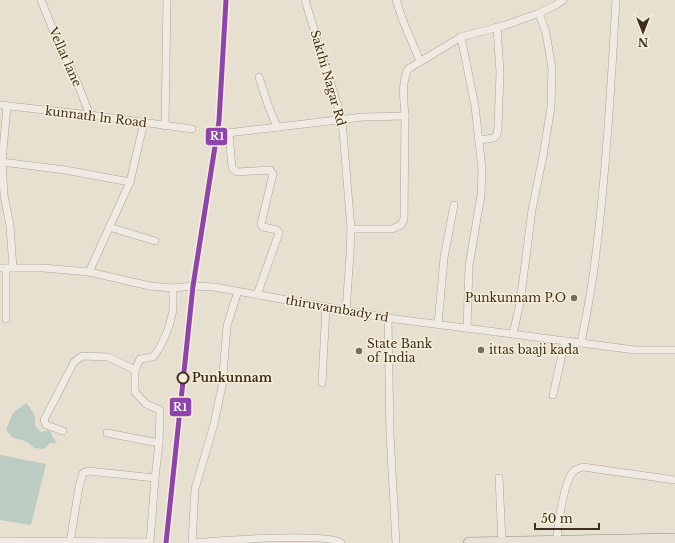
<svg xmlns="http://www.w3.org/2000/svg" width="675" height="543" viewBox="0 0 675 543" font-family="'Libre Baskerville',serif">
  <style>
    .water { fill: #bcccc2 }
    .lines { fill: none; stroke-linecap: round; stroke-linejoin: round }
    .street-casing { stroke: #ada599; stroke-width: 8 }
    .primary-casing { stroke: #928b80; stroke-width: 12 }
    .street { stroke: #efebe3; stroke-width: 7 }
    .primary { stroke: #e6e1d4; stroke-width: 11 }
    .rail-1-casing { stroke: #f7eed8; stroke-width: 8 }
    .rail-1 { stroke: #8e44ad; stroke-width: 5 }
    .poi-dot { fill: #786c5e; stroke: #f7eed8; stroke-width: 1.5 }
    .stop-dot { fill: #f7eed8; stroke: #3d2e20; stroke-width: 2 }
    .labels { text-anchor: middle; stroke-width: 3; stroke-linejoin: round; paint-order: stroke }
    .street-label { font-size: 12px; fill: #3d2e20; stroke: #f7eed8 }
    .poi-label { font-size: 12px; fill: #3d2e20; stroke: #f7eed8; text-anchor: start }
    .stop-label { font-size: 12px; font-weight: bold; fill: #3d2e20; stroke: #f7eed8; text-anchor: start }
    .line-badge { stroke: #f7eed8; stroke-width: 1.5 }
    .badge-label { font-size: 11px; text-anchor: middle; font-weight: bold; fill: #fff }
  </style>
  <rect width="100%" height="100%" fill="#e7e0d1"/>
  <g class="water">
    <path d="M26,403C33,411 36,415 35,426L41,432L49,430L57,444L50,443L44,449L34,448L26,441L13,438L6,430L13,413Z"/>
    <polygon points="0,455 46,464 31,525 0,520"/>
  </g>
  <g class="lines">
    <g class="street-casing">
      <g id="street">
        <polyline points="41,0 57,40 76,80 90,115"/>
        <polyline points="305,0 342,120 351,229"/>
        <polyline points="396,0 403,21 420,61"/>
        <polyline points="461,37 475,106 482,169 481,195 469,266 467,328"/>
        <polyline points="259,77 268,105 277,127"/>
        <polyline points="0,105 90,115 192,129"/>
        <polyline points="7,106 2,162 4,195 10,226 13,268"/>
        <polyline points="165,126 167,0"/>
        <polyline points="229,133 232,168 237,172 270,170 273,174 261,224 263,227 277,230 279,233 257,295"/>
        <path d="M219,134L363,117L405,116C404,100 401,84 408,69L461,37L506,25L539,13L556,5L563,0"/>
        <polyline points="479,140 494,138 497,135 498,127 500,73 497,27"/>
        <polyline points="2,162 65,170 130,182"/>
        <polyline points="109,227 155,241"/>
        <polyline points="0,268 43,268 89,272 150,286 173,288 193,286 214,287 388,318 635,350 675,350"/>
        <polyline points="6,268 6,319"/>
        <polyline points="89,272 130,182 144,122"/>
        <polyline points="346,311 350,254 351,229 392,229 401,225 404,219 405,116"/>
        <polyline points="388,318 390,434 396,543"/>
        <polyline points="438,324 444,258 454,205"/>
        <polyline points="513,334 520,303 532,210 543,156 551,107 552,68 546,33 539,13"/>
        <path d="M581,343C586,316 592,289 595,261C606,175 611,87 616,0"/>
        <polyline points="322,383 326,307"/>
        <polyline points="553,395 565,341"/>
        <polyline points="63,431 46,425 44,420 74,362 82,356 108,357 135,370"/>
        <polyline points="107,433 159,443"/>
        <polyline points="499,478 502,542"/>
        <path d="M0,541L150,542L155,478L159,443L160,410L146,404L135,392V370L140,359L153,357C163,345 170,326 173,310C173,303 173,295 173,288"/>
        <polyline points="70,542 79,487 83,473 88,471 155,478"/>
        <polyline points="192,543 195,489 214,424 222,386 227,326 238,291"/>
        <path d="M192,543C214,541 329,532 341,543"/>
        <path d="M557,543C557,529 564,479 574,471C576,469 580,468 583,467L675,480"/>
      </g>
    </g>
    <g class="primary-casing">
      <polyline id="primary" points="469,543 675,539"/>
    </g>
    <use href="#street" class="street"/>
    <use href="#primary" class="primary"/>
    <g class="rail-1-casing">
      <polyline id="rail-1" points="166,543 193,286 219,121 226,0"/>
    </g>
    <use href="#rail-1" class="rail-1"/>
  </g>
  <g class="poi-dot">
    <circle cx="574" cy="298" r="4"/>
    <circle cx="481" cy="350" r="4"/>
    <circle cx="359" cy="351" r="4"/>
  </g>
  <circle class="stop-dot" cx="183" cy="378" r="5.5"/>
  <g class="labels">
    <g class="street-label">
      <text transform="translate(65 57) rotate(66)" y="4">Vellat lane</text>
      <text transform="translate(328 78) rotate(74)" y="4">Sakthi Nagar Rd</text>
      <text transform="translate(96 117) rotate(7)" y="4">kunnath ln Road</text>
      <text transform="translate(337 309) rotate(10)" y="4">thiruvambady rd</text>
    </g>
    <g class="poi-label">
      <text x="566" y="302" text-anchor="end">Punkunnam P.O</text>
      <text x="367" y="348">State Bank<tspan x="367" dy="14">of India</tspan></text>
      <text x="489" y="354">ittas baaji kada</text>
    </g>
    <g class="stop-label">
      <text x="192" y="382">Punkunnam</text>
    </g>
  </g>
  <g class="line-badge">
    <rect x="205" y="127" width="23" height="19" rx="4" fill="#8e44ad"/>
    <rect x="169" y="397" width="23" height="20" rx="4" fill="#8e44ad"/>
  </g>
  <g class="badge-label">
    <text x="217" y="140">R1</text>
    <text x="180" y="411">R1</text>
  </g>
  <g transform="translate(643 32) rotate(180)" stroke="#f7eed8" stroke-width="3" paint-order="stroke">
  <path d="M0-3L7 15L0 10L-7 15Z" fill="#3d2e20"/>
  <text y="-6" font-size="11" font-weight="bold" text-anchor="middle" fill="#3d2e20">N</text>
  </g>
  <path d="M535 523v6h64v-6" fill="none" stroke="#3d2e20" stroke-width="2"/>
  <text x="541" y="523" font-size="12" fill="#3d2e20" stroke="#f7eed8" stroke-width="3" paint-order="stroke">50 m</text>
</svg>
